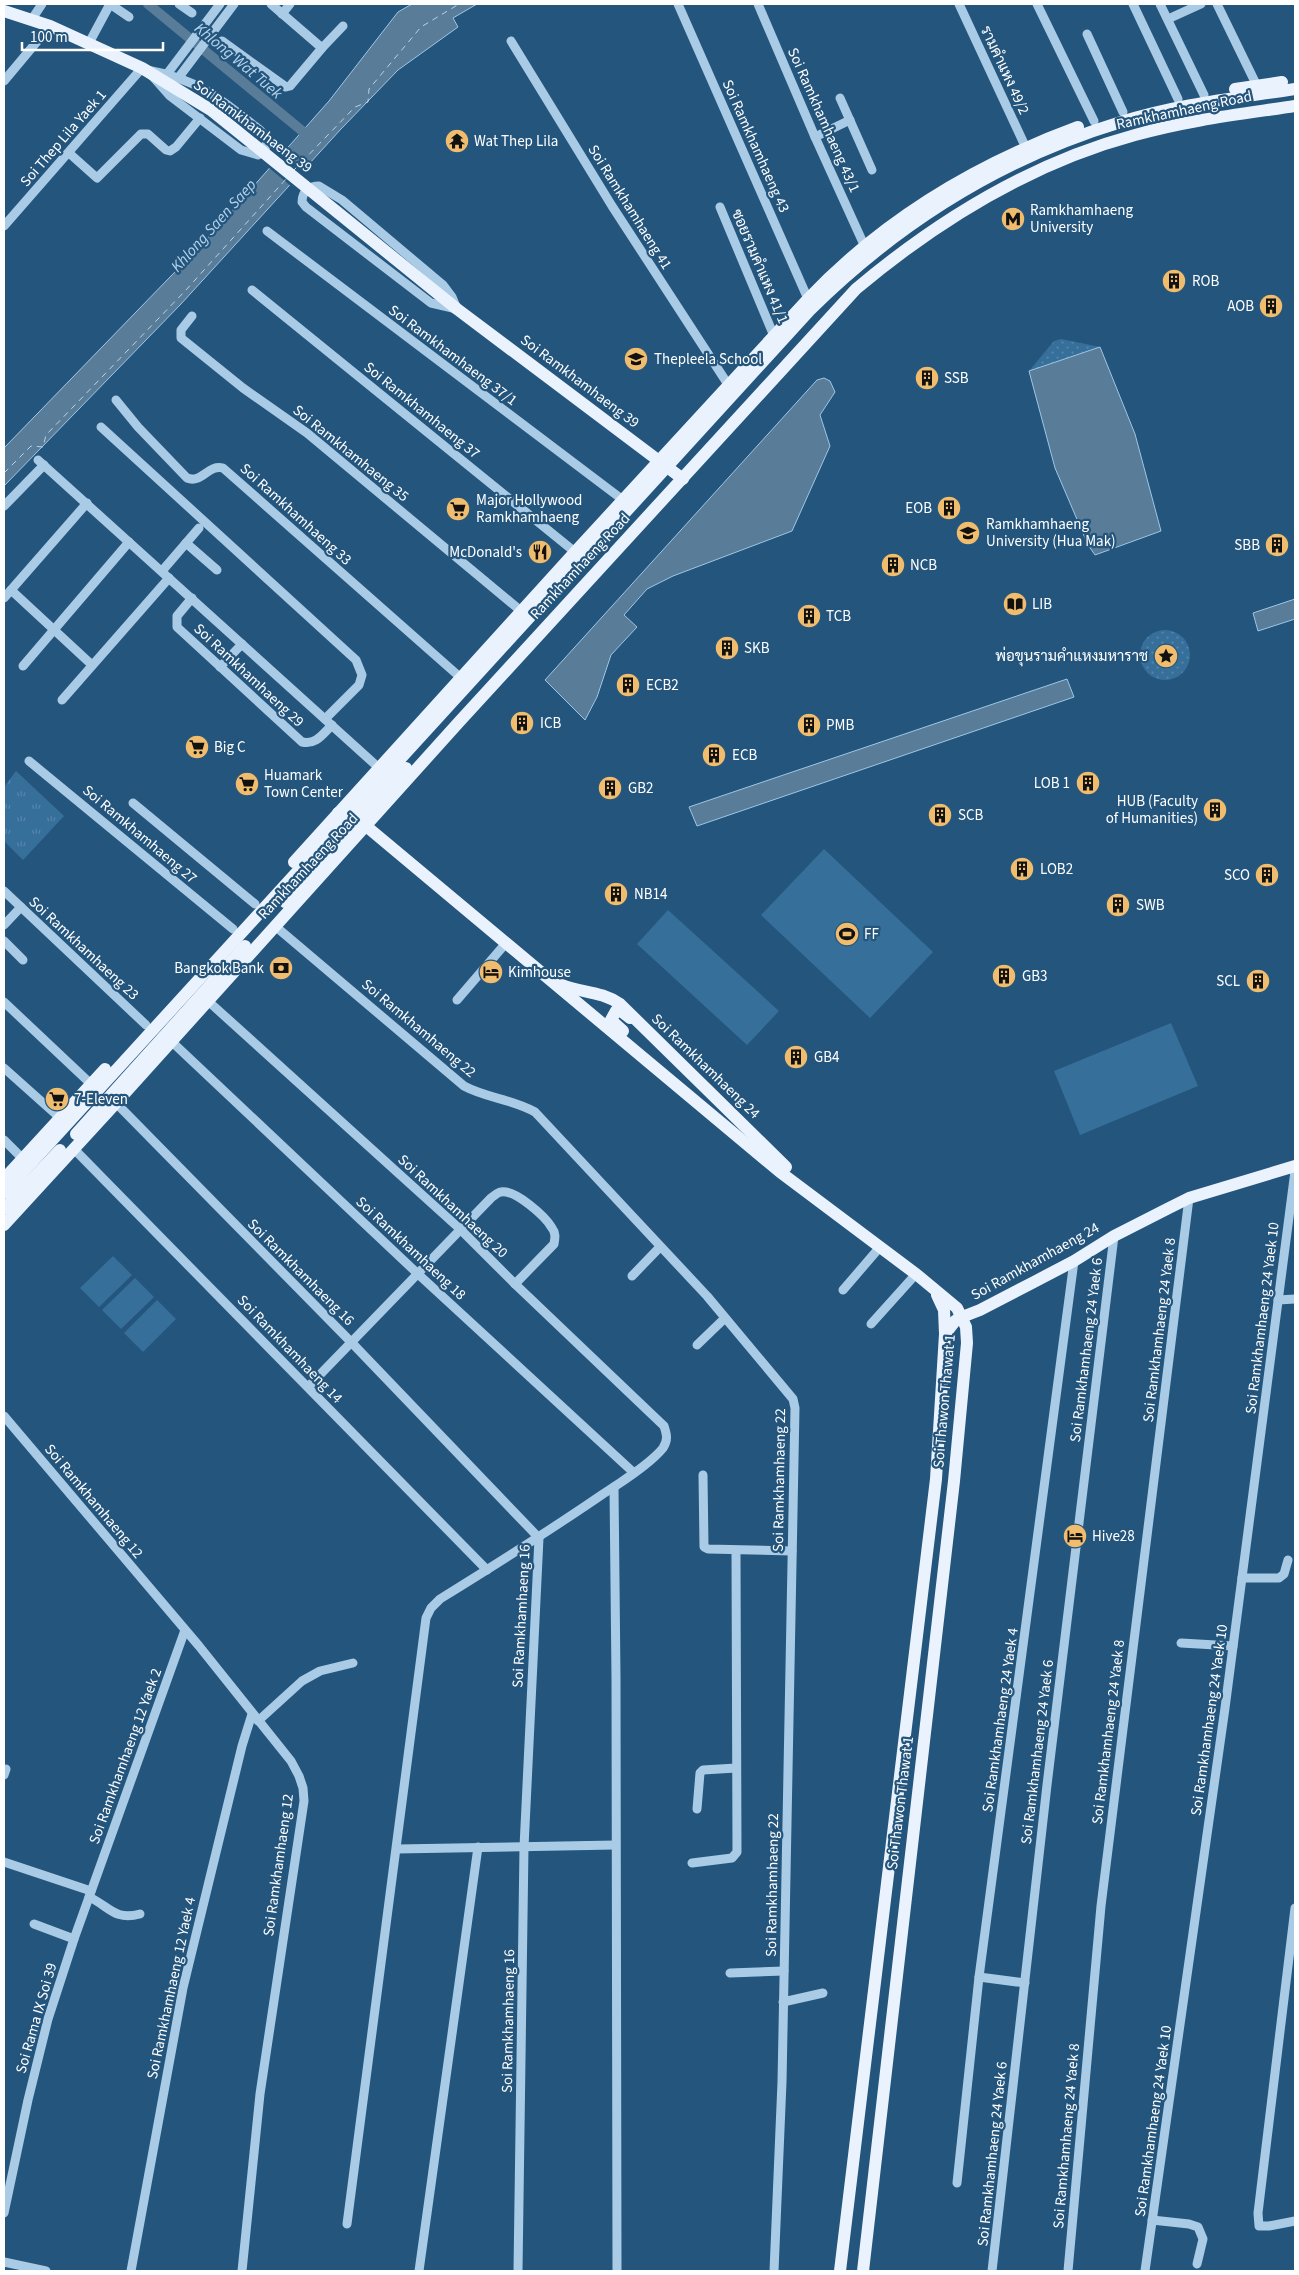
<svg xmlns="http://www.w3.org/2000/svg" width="1299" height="2275" viewBox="0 0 1299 2275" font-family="'Source Sans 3',Sarabun,sans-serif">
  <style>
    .grass { fill: url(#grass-dots) }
    .park { fill: url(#park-tufts) }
    .pitch { fill: #376f9b }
    .water { fill: #597c98; stroke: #9dc7e6 }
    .pier { fill: #24557d }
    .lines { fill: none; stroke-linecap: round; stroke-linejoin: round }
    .canal { stroke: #597c98; stroke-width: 10 }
    .ferry { stroke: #b4d4ed; stroke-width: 1; stroke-dasharray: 6 5; stroke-linecap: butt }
    .minor { stroke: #a9cbe5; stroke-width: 9 }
    .major { stroke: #eaf3fd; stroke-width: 12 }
    .labels { text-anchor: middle; stroke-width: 4.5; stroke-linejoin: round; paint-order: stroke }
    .street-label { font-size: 15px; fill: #fff; stroke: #24557d }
    .poi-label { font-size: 15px; fill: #fff; stroke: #24557d; text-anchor: start }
    .water-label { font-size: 16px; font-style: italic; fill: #b4d4ed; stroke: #24557d }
  </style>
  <defs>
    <pattern id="grass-dots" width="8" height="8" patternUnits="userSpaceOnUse" patternTransform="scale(1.25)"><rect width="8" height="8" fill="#376f9b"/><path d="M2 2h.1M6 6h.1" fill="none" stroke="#5585aa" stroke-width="1.8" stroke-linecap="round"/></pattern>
    <pattern id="park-tufts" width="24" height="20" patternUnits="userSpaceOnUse" patternTransform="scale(1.25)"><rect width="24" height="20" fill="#376f9b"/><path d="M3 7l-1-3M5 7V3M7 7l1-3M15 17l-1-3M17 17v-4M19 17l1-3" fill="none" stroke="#5585aa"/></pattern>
  </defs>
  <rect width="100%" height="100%" fill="#24557d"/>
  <g class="grass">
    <polygon points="1061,339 1100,347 1029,371 1054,341"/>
    <circle cx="1165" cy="655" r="25"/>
  </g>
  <polygon class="park" points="16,771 64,816 23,860 4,841 4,787"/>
  <g class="pitch">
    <polygon points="824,849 933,952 870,1018 761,915"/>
    <polygon points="668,910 779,1011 747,1045 637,944"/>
    <polygon points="1171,1023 1198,1086 1080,1135 1054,1071"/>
    <polygon points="113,1256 132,1275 99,1307 80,1288"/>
    <polygon points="135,1278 154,1297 121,1329 102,1310"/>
    <polygon points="157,1300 176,1319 143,1352 124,1333"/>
  </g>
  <g class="water">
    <polygon points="412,4 477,4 453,18 458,27 398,70 341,129 181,304 4,486 4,448 204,242 329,101 398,12"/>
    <polygon points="1100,347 1135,434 1161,531 1095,555 1088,545 1055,468 1029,371"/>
    <polygon points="824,378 830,381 835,392 820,415 830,446 792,531 673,576 647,589 624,615 637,627 611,655 597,697 585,720 545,680 817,380"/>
    <polygon points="1295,599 1295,619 1258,631 1253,613"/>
    <polygon points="1067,679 1074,697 697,826 689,807"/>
  </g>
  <polygon class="pier" points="281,152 305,172 292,187 268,167"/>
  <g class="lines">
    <polyline class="canal" points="148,4 312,139"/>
    <g class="ferry">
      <polyline points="294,170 355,107 368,102 369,89 421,27 459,4"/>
      <polyline points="4,473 31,446 43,447 46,435 186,290 287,178"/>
    </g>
    <g class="minor">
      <polyline points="110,4 129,17"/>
      <polyline points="179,4 192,13"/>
      <polyline points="678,4 808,299"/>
      <polyline points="758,4 815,137 865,247"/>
      <polyline points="959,4 1026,148"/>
      <polyline points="1037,4 1094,121"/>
      <polyline points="1133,4 1178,99"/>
      <polyline points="1160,4 1204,95"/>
      <polyline points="1217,4 1257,86"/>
      <polyline points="282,14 290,4"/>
      <polyline points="32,19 42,4"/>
      <polyline points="1168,19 1201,4"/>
      <polyline points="1087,34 1123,112"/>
      <polyline points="222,41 286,87 290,86 322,48 271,4"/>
      <polyline points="511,41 612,206 729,386"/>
      <polyline points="89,43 110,4"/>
      <polyline points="322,48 343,26"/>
      <path d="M147,70C198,79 221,99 261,131L267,140L265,149L258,155L241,150L170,96Z"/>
      <polyline points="167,74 220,4"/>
      <polyline points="179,77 234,4"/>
      <polyline points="4,81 50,26"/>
      <polyline points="840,98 872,170"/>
      <polyline points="815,137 850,120"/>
      <polyline points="69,153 97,178 141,134 148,134 166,150 170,151 176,147 200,118"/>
      <path d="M319,186L342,200L443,285L452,297L457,309L431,303L306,207L302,202C302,191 310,186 319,186Z"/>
      <polyline points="720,207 774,336"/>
      <polyline points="4,226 142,68"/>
      <polyline points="267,231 623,500"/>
      <polyline points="252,290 575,552"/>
      <polyline points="192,316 181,330 181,338 243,388 307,433 521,611"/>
      <path d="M116,400L138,427L187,478C202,484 208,464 223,468L461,678"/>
      <polyline points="101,427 356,660 362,675 359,685 325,719"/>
      <polyline points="38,460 379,768"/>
      <polyline points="4,506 44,465"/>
      <polyline points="186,543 217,570"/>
      <polyline points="162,571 199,528"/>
      <polyline points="11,590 92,665"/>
      <polyline points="4,598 87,503"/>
      <path d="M192,598L177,616V627L302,742C316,745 322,735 332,725"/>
      <polyline points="23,666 129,542"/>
      <polyline points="220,667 242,644"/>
      <polyline points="62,700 169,578"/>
      <polyline points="29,761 233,929"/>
      <polyline points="133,803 255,904"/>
      <polyline points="4,891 146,1025"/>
      <polyline points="4,925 21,907"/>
      <path d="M275,926L464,1086C486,1098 512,1099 535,1112L707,1296L793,1399L795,1408L782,2082L774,2271"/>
      <polyline points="4,941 23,960"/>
      <polyline points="457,1000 506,943"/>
      <path d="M208,1001L460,1229L515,1284L664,1426C667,1435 668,1440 663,1448C652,1462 619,1484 603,1494C549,1531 495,1565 440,1599L431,1608L426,1618L347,2224"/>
      <polyline points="4,1002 91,1084"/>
      <polyline points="171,1041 418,1274 633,1472"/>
      <polyline points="4,1068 60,1118"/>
      <polyline points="116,1103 352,1343 539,1538 524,1847 518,2271"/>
      <polyline points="4,1140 23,1159"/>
      <polyline points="73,1148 487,1570"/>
      <polyline points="632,1276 660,1247"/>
      <polyline points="843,1290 880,1247"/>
      <polyline points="1278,1300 1295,1299"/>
      <polyline points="871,1324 916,1274"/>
      <polyline points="697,1345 725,1318"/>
      <path d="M308,1387L491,1198C494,1196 498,1192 501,1192C515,1189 546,1217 552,1228C556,1233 555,1238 554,1244L515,1284"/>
      <polyline points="4,1416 199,1646 291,1761 299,1776 303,1788 304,1801 260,2094 242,2271"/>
      <polyline points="703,1475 704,1547 708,1549 792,1551"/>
      <polyline points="614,1487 616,1678 617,2271"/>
      <polyline points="1242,1578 1279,1578 1284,1574 1288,1560"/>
      <polyline points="1181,1643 1233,1646"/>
      <polyline points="258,1721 302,1681 320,1671 353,1663"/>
      <polyline points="4,1775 6,1769"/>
      <polyline points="697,1809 700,1773 703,1770 736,1768"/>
      <polyline points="397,1849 615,1845"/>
      <polyline points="4,1862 91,1891"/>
      <polyline points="692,1863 732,1858 737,1852 736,1551"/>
      <path d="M89,1897C109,1906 114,1921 140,1914"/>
      <polyline points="1295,1908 1258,2213 1259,2226 1269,2226 1295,2221"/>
      <polyline points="34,1924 74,1939"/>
      <polyline points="730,1973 784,1971"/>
      <polyline points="979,1977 1025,1983"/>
      <polyline points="783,2002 823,1993"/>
      <polyline points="957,2183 979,1977 1074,1261"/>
      <polyline points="4,2213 28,2100 48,2019 74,1939 185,1630"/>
      <polyline points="1152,2220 1189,2224 1198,2227 1203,2239 1197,2264"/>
      <polyline points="4,2262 46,2271"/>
      <polyline points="131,2271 183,1988 242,1746 252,1714"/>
      <polyline points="419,2271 478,1847"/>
      <polyline points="992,2271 1047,1785 1114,1236"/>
      <polyline points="1068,2271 1101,1906 1189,1198"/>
      <polyline points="1145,2271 1225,1708 1295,1171"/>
    </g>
    <g class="major">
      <polyline points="4,11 50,26 142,68 211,110 457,309 683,479"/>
      <polyline points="1235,89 1282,82"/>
      <polyline points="338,813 366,826 780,1172 916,1274 957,1308 966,1327 967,1343 954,1481 863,2271"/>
      <path d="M294,862L575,552L808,299C883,220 977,164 1078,127"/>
      <polyline points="285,902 406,768"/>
      <path d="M562,985C583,993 601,991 620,1004L786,1167"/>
      <polyline points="623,1031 611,1020 616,1011 621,1011 630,1018"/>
      <polyline points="76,1134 245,946"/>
      <polyline points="4,1179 105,1069"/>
      <path d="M4,1193L810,310C898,223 1002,158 1121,122C1177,104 1237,98 1295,89"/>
      <polyline points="4,1209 60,1150"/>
      <path d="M4,1225L116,1103L459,722L856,289C938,220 1031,163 1135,135C1188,120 1242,114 1295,106"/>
      <polyline points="945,1334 955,1321 962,1317 980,1310 1034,1282 1074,1261 1114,1236 1167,1209 1189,1198 1295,1166"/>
      <polyline points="840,2271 936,1479 945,1334 944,1310 937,1295"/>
    </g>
  </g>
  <defs>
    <g id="temple-disc" transform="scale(1.25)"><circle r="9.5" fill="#f0bc6d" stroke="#24557d"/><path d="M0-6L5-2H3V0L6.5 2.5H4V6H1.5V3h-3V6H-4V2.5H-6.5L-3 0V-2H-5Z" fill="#111"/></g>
    <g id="metro-disc" transform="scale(1.25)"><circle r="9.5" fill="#f0bc6d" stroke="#24557d"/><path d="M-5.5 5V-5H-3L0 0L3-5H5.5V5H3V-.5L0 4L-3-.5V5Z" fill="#111"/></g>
    <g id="building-disc" transform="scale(1.25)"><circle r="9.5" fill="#f0bc6d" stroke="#24557d"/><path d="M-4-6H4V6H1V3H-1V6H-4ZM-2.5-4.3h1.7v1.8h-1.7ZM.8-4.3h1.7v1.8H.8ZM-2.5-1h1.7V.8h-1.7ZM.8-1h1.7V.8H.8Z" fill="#111"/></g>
    <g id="school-disc" transform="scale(1.25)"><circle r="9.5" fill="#f0bc6d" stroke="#24557d"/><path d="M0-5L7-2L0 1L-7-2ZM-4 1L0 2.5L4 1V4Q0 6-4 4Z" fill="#111"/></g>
    <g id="supermarket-disc" transform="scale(1.25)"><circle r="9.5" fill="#f0bc6d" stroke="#24557d"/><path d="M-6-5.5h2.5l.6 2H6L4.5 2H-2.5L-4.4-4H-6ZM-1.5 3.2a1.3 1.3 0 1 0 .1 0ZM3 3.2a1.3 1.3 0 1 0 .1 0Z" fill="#111"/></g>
    <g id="university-disc" transform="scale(1.25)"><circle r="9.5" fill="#f0bc6d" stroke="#24557d"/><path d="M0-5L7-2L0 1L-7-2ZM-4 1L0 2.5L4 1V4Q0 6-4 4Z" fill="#111"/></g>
    <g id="restaurant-disc" transform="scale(1.25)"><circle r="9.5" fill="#f0bc6d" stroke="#24557d"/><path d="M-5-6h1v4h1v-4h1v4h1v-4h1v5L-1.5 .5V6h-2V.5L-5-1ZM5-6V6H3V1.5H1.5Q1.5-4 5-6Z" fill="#111"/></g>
    <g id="library-disc" transform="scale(1.25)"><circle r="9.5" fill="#f0bc6d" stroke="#24557d"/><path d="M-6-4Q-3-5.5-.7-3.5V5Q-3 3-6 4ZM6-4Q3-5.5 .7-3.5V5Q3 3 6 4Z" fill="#111"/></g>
    <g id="sight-disc" transform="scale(1.25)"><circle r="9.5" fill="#f0bc6d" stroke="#24557d"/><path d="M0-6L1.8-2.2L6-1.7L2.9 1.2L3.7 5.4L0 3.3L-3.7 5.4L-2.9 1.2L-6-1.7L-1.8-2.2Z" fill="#111"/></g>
    <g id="stadium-disc" transform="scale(1.25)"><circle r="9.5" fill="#f0bc6d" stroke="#24557d"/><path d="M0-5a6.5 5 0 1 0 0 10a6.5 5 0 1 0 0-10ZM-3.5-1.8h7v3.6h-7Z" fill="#111"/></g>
    <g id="bank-disc" transform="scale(1.25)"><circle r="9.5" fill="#f0bc6d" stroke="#24557d"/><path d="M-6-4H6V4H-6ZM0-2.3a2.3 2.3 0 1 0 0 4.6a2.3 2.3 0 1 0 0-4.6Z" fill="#111"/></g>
    <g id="hotel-disc" transform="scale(1.25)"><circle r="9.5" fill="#f0bc6d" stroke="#24557d"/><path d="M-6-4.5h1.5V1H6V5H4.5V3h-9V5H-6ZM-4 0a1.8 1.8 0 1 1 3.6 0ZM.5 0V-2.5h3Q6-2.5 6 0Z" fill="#111"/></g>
  </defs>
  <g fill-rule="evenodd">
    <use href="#temple-disc" x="457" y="141"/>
    <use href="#metro-disc" x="1013" y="219"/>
    <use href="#building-disc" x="1174" y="281"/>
    <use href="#building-disc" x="1271" y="306"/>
    <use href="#school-disc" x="636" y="359"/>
    <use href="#building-disc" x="927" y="378"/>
    <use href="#building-disc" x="949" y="508"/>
    <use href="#supermarket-disc" x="458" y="509"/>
    <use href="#university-disc" x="968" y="533"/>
    <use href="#building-disc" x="1277" y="545"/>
    <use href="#restaurant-disc" x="540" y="552"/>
    <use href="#building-disc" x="893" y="565"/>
    <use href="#library-disc" x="1015" y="604"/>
    <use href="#building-disc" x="809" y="616"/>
    <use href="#building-disc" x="727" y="648"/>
    <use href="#sight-disc" x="1166" y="656"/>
    <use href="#building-disc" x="628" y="685"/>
    <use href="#building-disc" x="522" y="723"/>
    <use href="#building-disc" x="809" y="725"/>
    <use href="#supermarket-disc" x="197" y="747"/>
    <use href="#building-disc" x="714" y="755"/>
    <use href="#building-disc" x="1088" y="783"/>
    <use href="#supermarket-disc" x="247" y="784"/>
    <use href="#building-disc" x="610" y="788"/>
    <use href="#building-disc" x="1215" y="810"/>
    <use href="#building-disc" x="940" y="815"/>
    <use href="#building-disc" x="1022" y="869"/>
    <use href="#building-disc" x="1267" y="875"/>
    <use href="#building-disc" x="616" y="894"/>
    <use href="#building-disc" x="1118" y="905"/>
    <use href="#stadium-disc" x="847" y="934"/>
    <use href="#bank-disc" x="281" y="968"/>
    <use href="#hotel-disc" x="491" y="972"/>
    <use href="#building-disc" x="1004" y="976"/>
    <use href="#building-disc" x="1258" y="981"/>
    <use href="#building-disc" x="796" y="1057"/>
    <use href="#supermarket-disc" x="57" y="1099"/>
    <use href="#hotel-disc" x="1075" y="1536"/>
  </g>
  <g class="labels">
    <g class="street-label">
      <text transform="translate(1005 70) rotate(65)" y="5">รามคำแหง 49/2</text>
      <text transform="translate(1184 110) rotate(-12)" y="5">Ramkhamhaeng Road</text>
      <text transform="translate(824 120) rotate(66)" y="5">Soi Ramkhamhaeng 43/1</text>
      <text transform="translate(253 126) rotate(37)" y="5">Soi Ramkhamhaeng 39</text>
      <text transform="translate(63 138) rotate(-49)" y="5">Soi Thep Lila Yaek 1</text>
      <text transform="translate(756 146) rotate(66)" y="5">Soi Ramkhamhaeng 43</text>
      <text transform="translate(630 207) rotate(58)" y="5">Soi Ramkhamhaeng 41</text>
      <text transform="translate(760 266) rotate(67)" y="5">ซอยรามคำแหง 41/1</text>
      <text transform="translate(453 355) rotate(37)" y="5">Soi Ramkhamhaeng 37/1</text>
      <text transform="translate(580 381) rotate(37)" y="5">Soi Ramkhamhaeng 39</text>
      <text transform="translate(422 410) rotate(39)" y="5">Soi Ramkhamhaeng 37</text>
      <text transform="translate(351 453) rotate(39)" y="5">Soi Ramkhamhaeng 35</text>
      <text transform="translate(296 514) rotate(42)" y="5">Soi Ramkhamhaeng 33</text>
      <text transform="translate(580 566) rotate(-47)" y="5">Ramkhamhaeng Road</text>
      <text transform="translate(249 675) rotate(43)" y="5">Soi Ramkhamhaeng 29</text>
      <text transform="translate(140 834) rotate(40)" y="5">Soi Ramkhamhaeng 27</text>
      <text transform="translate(308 866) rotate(-47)" y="5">Ramkhamhaeng Road</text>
      <text transform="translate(84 948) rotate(43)" y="5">Soi Ramkhamhaeng 23</text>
      <text transform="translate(419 1028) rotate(40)" y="5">Soi Ramkhamhaeng 22</text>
      <text transform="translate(706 1066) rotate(44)" y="5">Soi Ramkhamhaeng 24</text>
      <text transform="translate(453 1206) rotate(43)" y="5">Soi Ramkhamhaeng 20</text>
      <text transform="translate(411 1248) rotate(43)" y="5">Soi Ramkhamhaeng 18</text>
      <text transform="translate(1035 1261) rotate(-29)" y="5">Soi Ramkhamhaeng 24</text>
      <text transform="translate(301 1272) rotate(45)" y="5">Soi Ramkhamhaeng 16</text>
      <text transform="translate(1262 1318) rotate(-83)" y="5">Soi Ramkhamhaeng 24 Yaek 10</text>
      <text transform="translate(1159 1330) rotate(-83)" y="5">Soi Ramkhamhaeng 24 Yaek 8</text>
      <text transform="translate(290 1349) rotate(46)" y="5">Soi Ramkhamhaeng 14</text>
      <text transform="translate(1086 1350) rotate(-83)" y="5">Soi Ramkhamhaeng 24 Yaek 6</text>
      <text transform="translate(944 1401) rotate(-85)" y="5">Soi Thawon Thawat 1</text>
      <text transform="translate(779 1480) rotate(-89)" y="5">Soi Ramkhamhaeng 22</text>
      <text transform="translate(94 1501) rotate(50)" y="5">Soi Ramkhamhaeng 12</text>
      <text transform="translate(521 1616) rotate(-87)" y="5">Soi Ramkhamhaeng 16</text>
      <text transform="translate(1000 1720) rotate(-82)" y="5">Soi Ramkhamhaeng 24 Yaek 4</text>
      <text transform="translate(1209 1720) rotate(-82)" y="5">Soi Ramkhamhaeng 24 Yaek 10</text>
      <text transform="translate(1108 1732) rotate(-83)" y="5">Soi Ramkhamhaeng 24 Yaek 8</text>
      <text transform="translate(1037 1752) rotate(-83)" y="5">Soi Ramkhamhaeng 24 Yaek 6</text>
      <text transform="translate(125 1756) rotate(-70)" y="5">Soi Ramkhamhaeng 12 Yaek 2</text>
      <text transform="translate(900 1803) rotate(-83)" y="5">Soi Thawon Thawat 1</text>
      <text transform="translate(278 1865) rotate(-82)" y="5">Soi Ramkhamhaeng 12</text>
      <text transform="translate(772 1885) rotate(-89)" y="5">Soi Ramkhamhaeng 22</text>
      <text transform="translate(171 1988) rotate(-78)" y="5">Soi Ramkhamhaeng 12 Yaek 4</text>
      <text transform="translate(36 2018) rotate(-74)" y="5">Soi Rama IX Soi 39</text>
      <text transform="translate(508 2021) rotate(-89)" y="5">Soi Ramkhamhaeng 16</text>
      <text transform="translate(1153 2121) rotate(-82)" y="5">Soi Ramkhamhaeng 24 Yaek 10</text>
      <text transform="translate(1066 2136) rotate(-85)" y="5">Soi Ramkhamhaeng 24 Yaek 8</text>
      <text transform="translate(992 2154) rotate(-84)" y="5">Soi Ramkhamhaeng 24 Yaek 6</text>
    </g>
    <g class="poi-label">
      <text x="474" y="146">Wat Thep Lila</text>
      <text x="1030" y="215">Ramkhamhaeng<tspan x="1030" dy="17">University</tspan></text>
      <text x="1192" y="286">ROB</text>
      <text x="1254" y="311" text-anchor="end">AOB</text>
      <text x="654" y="364">Thepleela School</text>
      <text x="944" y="383">SSB</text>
      <text x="476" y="505">Major Hollywood<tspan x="476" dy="17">Ramkhamhaeng</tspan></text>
      <text x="932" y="513" text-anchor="end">EOB</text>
      <text x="986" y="529">Ramkhamhaeng<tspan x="986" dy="17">University (Hua Mak)</tspan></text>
      <text x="1260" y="550" text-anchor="end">SBB</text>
      <text x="522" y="557" text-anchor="end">McDonald's</text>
      <text x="910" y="570">NCB</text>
      <text x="1032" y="609">LIB</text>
      <text x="826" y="621">TCB</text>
      <text x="744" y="653">SKB</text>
      <text x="1148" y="661" text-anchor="end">พ่อขุนรามคำแหงมหาราช</text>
      <text x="646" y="690">ECB2</text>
      <text x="540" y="728">ICB</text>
      <text x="826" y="730">PMB</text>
      <text x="214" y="752">Big C</text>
      <text x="732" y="760">ECB</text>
      <text x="264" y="780">Huamark<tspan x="264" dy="17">Town Center</tspan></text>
      <text x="1070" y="788" text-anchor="end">LOB 1</text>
      <text x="628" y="793">GB2</text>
      <text x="1198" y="806" text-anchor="end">HUB (Faculty<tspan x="1198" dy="17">of Humanities)</tspan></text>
      <text x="958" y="820">SCB</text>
      <text x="1040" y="874">LOB2</text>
      <text x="1250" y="880" text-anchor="end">SCO</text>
      <text x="634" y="899">NB14</text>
      <text x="1136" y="910">SWB</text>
      <text x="864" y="939">FF</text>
      <text x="264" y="973" text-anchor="end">Bangkok Bank</text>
      <text x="508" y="977">Kimhouse</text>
      <text x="1022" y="981">GB3</text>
      <text x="1240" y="986" text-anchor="end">SCL</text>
      <text x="814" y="1062">GB4</text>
      <text x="74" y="1104">7-Eleven</text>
      <text x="1092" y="1541">Hive28</text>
    </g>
    <g class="water-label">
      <text transform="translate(239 60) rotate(40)" y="6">Khlong Wat Tuek</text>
      <text transform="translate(213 225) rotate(-48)" y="6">Khlong Saen Saep</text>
    </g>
  </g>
  <rect width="1299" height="2275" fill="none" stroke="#ffffff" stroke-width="10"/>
  <path d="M22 42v8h141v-8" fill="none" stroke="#ffffff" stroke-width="2.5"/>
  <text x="30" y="42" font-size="15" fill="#ffffff" stroke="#24557d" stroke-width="4" paint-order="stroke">100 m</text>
</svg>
